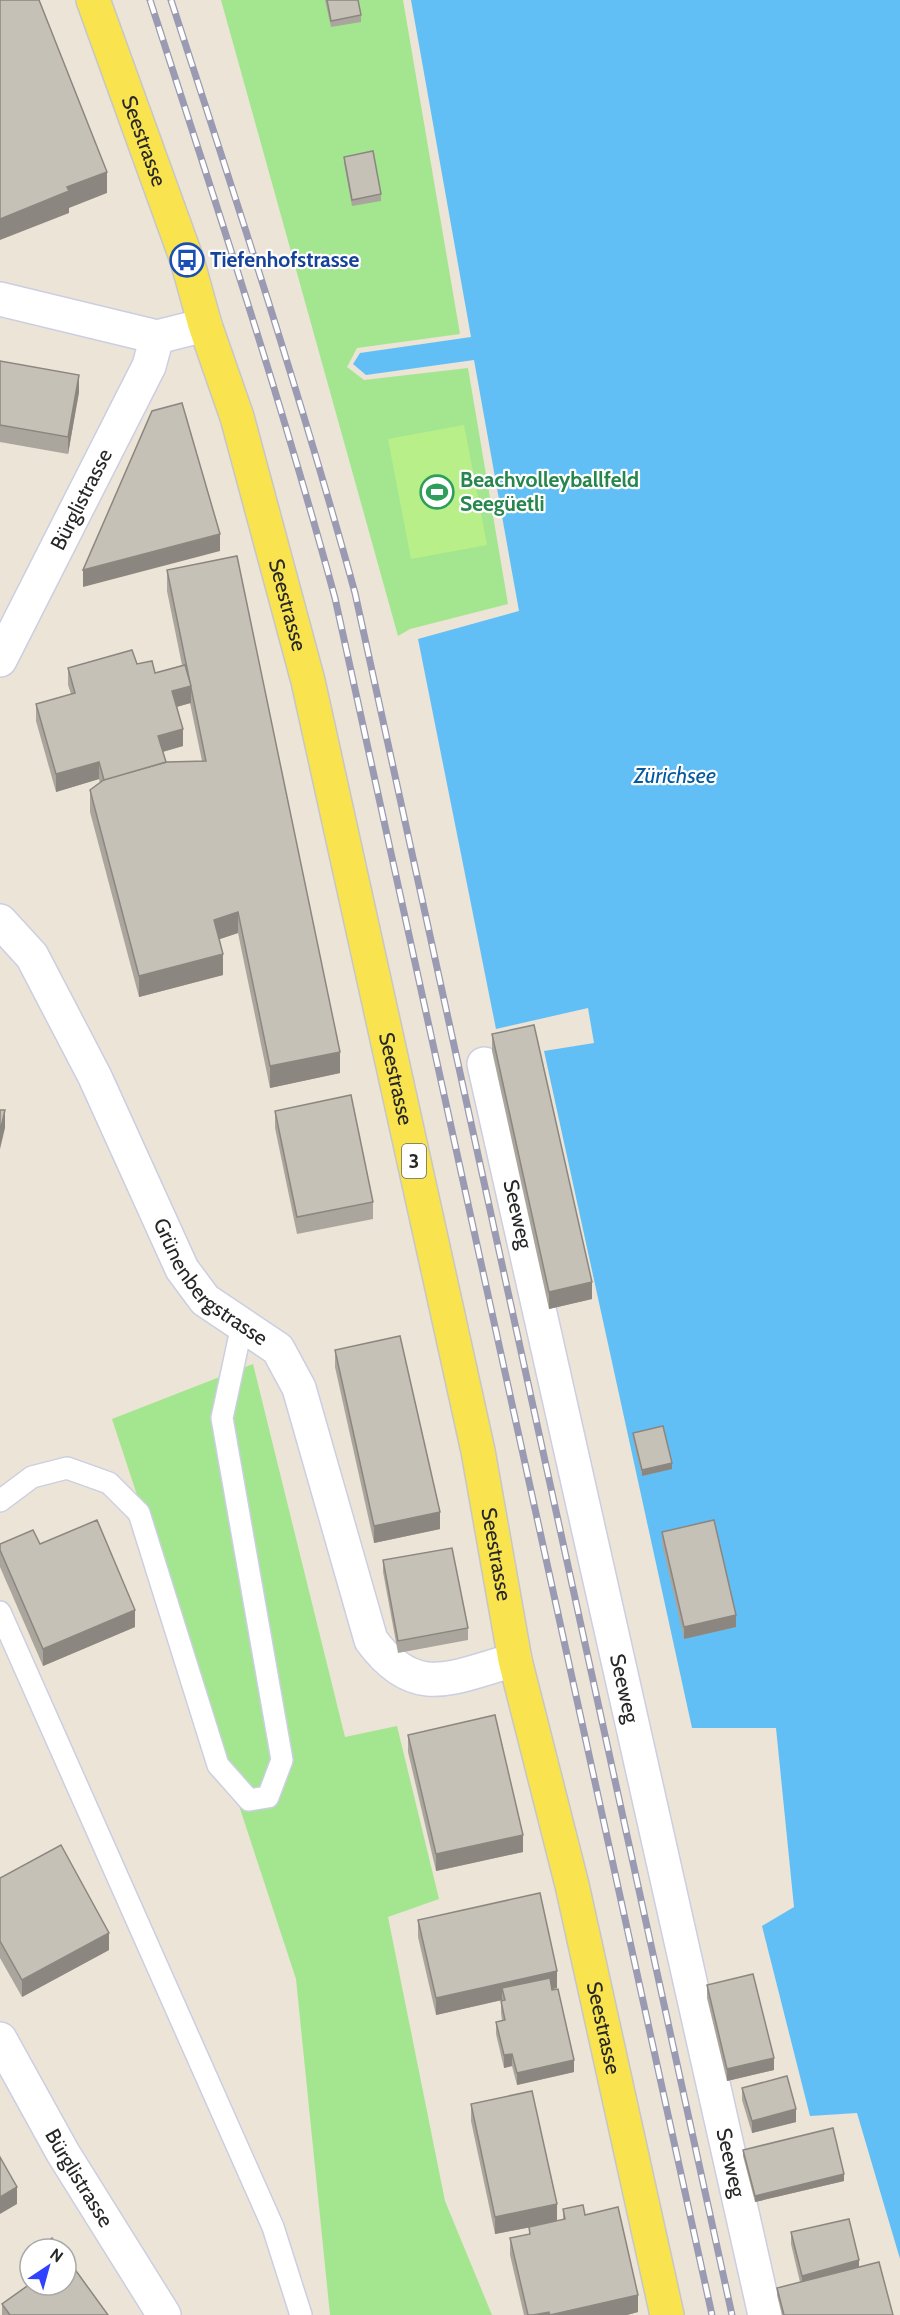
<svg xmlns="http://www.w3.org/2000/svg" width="900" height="2315" viewBox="0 0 900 2315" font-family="Cabin,sans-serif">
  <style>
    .green { fill: #a3e68f }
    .pitch { fill: #b9ef89 }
    .water { fill: #61bff6 }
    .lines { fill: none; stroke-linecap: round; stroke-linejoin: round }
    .lane-casing { stroke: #cccee2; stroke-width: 24 }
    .street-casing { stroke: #cccee2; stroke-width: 36 }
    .primary-casing { stroke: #c7c7c7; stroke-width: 36 }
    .lane { stroke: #fff; stroke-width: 21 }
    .street { stroke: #fff; stroke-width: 33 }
    .primary { stroke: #f9e34e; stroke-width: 33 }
    .rail-casing { stroke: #9a9bb3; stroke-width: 7 }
    .rail { stroke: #fff; stroke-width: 4.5; stroke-dasharray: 14; stroke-linecap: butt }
    .wall { fill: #aaa69d; fill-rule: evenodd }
    .shaded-wall { fill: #8b8780 }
    .building { fill: #c6c1b7; stroke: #8b8780; stroke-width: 1.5 }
    .labels { text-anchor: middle; stroke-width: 4.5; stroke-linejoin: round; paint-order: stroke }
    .shield { fill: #fff; stroke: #686868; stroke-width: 1.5 }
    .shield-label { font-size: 20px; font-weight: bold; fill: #272727 }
    .street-label { font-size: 21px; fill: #272727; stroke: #fff }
    .transit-label { font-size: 21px; font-weight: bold; fill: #164399; stroke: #fff; text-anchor: start }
    .leisure-label { font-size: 21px; font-weight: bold; fill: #27864d; stroke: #fff; text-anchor: start }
    .water-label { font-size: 22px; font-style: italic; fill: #05599d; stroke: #fff }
  </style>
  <rect width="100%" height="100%" fill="#ebe4d7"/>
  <g class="green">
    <polygon points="221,0 403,0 460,334 357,348 347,367 364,380 468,368 508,604 410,629 398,636"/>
    <polygon points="253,1364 345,1737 397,1726 439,1899 388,1917 445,2201 492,2315 330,2315 296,1979 112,1419"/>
  </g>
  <polygon class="pitch" points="464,425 487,545 411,559 388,439"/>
  <polygon class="water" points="411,0 900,0 900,2259 857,2113 810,2116 762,1926 794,1907 776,1728 692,1728 544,1051 594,1043 588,1008 496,1029 418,639 519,611 474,360 366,375 353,364 360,353 471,337"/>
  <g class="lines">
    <g class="lane-casing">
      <g id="lane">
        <polyline points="0,1501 32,1477 67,1468 109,1483 139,1513 218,1765 249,1800 268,1797 282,1760 222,1418 242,1325"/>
        <polyline points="0,1612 273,2227 301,2315"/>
      </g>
    </g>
    <g class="street-casing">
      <g id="street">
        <polyline points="0,299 157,337 205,325"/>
        <path id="s1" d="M0,660L149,366L157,337"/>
        <path id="s2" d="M0,921L32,956L95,1077L182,1269L205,1300L278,1349L299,1388L371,1640C416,1702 454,1676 515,1660"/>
        <path id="s3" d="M484,1064L765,2315"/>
        <path id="s4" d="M0,2039L63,2153L164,2315"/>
      </g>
    </g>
    <g class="primary-casing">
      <g id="primary">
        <path id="s5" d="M93,0L187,260L205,325L237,417L308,681L478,1451L515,1660L572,1885L667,2315"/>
      </g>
    </g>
    <use href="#lane" class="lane"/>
    <use href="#street" class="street"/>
    <use href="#primary" class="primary"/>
    <g class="rail-casing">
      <g id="rail">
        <path d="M150,0C214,198 280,396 335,598L712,2315"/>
        <path d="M171,0C235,197 300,393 355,593L732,2315"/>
      </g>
    </g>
    <use href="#rail" class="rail"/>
  </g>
  <g class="wall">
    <polygon points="325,0 358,0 361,15 361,22 331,27"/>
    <polygon points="344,157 381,194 381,201 352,206 344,163"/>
    <polygon points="0,361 79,392 68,454 0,442"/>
    <path d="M167,570L340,1073L270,1088L238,933L220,939L223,975L139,997L90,812V790L100,783L99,779L56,792L36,721V704L71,694L68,685V668L137,664L155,673L182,665L167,591ZM190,703L202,761L166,762L163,752L183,746L177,707Z"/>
    <polygon points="492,1034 592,1299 549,1309 492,1051"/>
    <polygon points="275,1111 373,1202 373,1219 297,1234 275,1128"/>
    <polygon points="335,1350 440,1529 374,1543 335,1367"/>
    <polygon points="633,1433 672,1469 642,1476 633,1439"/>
    <polygon points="662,1532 736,1627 684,1639 662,1544"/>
    <polygon points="0,1544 40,1544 135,1627 43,1666 0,1567"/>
    <polygon points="383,1560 468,1628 468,1640 398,1653 383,1572"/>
    <polygon points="408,1735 523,1852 436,1871 408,1752"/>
    <polygon points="0,1878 109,1950 22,1997 0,1958"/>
    <polygon points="418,1920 557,1988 552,1989 574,2072 517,2085 512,2066 504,2068 496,2034 496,2022 502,2020 501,2013 501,2001 502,2000 436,2015 418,1937"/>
    <polygon points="707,1985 774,2070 727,2081 707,1998"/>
    <polygon points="742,2088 796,2122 752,2133 742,2100"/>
    <polygon points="471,2104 557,2221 563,2220 563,2209 585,2215 638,2312 627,2315 524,2315 510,2255 510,2238 529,2234 529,2227 537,2226 495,2234 471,2121"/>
    <polygon points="743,2150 844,2181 755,2202 743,2156"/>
    <polygon points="791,2232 859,2267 893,2315 782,2315 777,2295 777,2288 800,2282 791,2244"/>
    <polygon points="30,2255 30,2285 108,2315 2,2315 2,2304 28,2285 22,2278 22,2260"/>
  </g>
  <g class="shaded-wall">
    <polygon points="107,172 107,193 69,208 69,213 0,240 0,219 67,187"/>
    <polygon points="79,375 79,392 68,454 68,437"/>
    <polygon points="220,534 220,551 83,587 83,570"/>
    <polygon points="191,686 191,703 172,708 172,691"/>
    <polygon points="183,729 183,746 158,753 158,736"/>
    <polygon points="99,762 99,779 56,792 56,774"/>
    <polygon points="238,912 238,933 214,941 214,920"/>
    <polygon points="223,954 223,975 139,997 139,976"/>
    <polygon points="340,1052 340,1073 270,1088 270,1066"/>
    <polygon points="5,1110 5,1128 0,1149 0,1132"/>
    <polygon points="592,1282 592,1299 549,1309 549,1292"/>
    <polygon points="672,1463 672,1469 642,1476 642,1470"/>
    <polygon points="440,1512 440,1529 374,1543 374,1526"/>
    <polygon points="135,1610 135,1627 43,1666 43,1649"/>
    <polygon points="736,1615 736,1627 684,1639 684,1627"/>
    <polygon points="523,1835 523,1852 436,1871 436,1854"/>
    <polygon points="109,1933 109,1950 22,1997 22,1980"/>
    <polygon points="557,1971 557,1988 504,2000 502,1988 502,2000 436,2015 436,1998"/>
    <polygon points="512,2054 512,2066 504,2068 504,2055"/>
    <polygon points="774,2058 774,2070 727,2081 727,2069"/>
    <polygon points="574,2060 574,2072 517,2085 517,2073"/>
    <polygon points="796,2109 796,2122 752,2133 752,2121"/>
    <polygon points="844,2174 844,2181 755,2202 755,2196"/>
    <polygon points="17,2187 17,2204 0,2214 0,2197"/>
    <polygon points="557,2204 557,2222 495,2234 495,2217"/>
    <polygon points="859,2260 859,2273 802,2288 802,2276"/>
    <polygon points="638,2295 638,2312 627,2315 550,2315"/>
    <polygon points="549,2312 549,2315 533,2315"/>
  </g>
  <g class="building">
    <polygon points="0,0 39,0 107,172 67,187 69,191 0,219"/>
    <polygon points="327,0 358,0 361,15 331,21"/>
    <polygon points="373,151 381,194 352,200 344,157"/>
    <polygon points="0,361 79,375 68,437 0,425"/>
    <polygon points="182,403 220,534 83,570 152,411"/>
    <polygon points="237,556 340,1052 270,1066 238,912 214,920 223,954 139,976 90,790 105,779 167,762 206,761 167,570"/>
    <polygon points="132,650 137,664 152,661 155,673 185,665 191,686 172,691 183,729 158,736 166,762 104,780 99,762 56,774 36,704 75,693 68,668"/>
    <polygon points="534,1025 592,1282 549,1292 492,1034"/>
    <polygon points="351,1095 373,1202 297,1217 275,1111"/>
    <polygon points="0,1110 5,1110 0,1132"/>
    <polygon points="400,1336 440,1512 374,1526 335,1350"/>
    <polygon points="663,1426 672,1463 642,1470 633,1433"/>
    <polygon points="97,1520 135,1610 43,1649 0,1550 0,1544 33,1530 40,1544"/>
    <polygon points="714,1520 736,1615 684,1627 662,1532"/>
    <polygon points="452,1548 468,1628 398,1641 383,1560"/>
    <polygon points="495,1715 523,1835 436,1854 408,1735"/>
    <polygon points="61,1845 109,1933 22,1980 0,1941 0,1878"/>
    <polygon points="540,1893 557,1971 436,1998 418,1920"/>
    <polygon points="753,1974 774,2058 727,2069 707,1985"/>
    <polygon points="550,1978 552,1990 558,1989 574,2060 517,2073 512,2054 504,2055 496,2022 505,2020 501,2001 505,2000 502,1988"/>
    <polygon points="787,2076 796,2109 752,2121 742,2088"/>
    <polygon points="532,2091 557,2204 495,2217 471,2104"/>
    <polygon points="833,2128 844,2174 755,2196 743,2150"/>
    <polygon points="0,2157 17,2187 0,2197"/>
    <polygon points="583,2205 585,2215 618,2207 638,2295 550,2315 549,2312 533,2315 528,2315 510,2238 530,2234 529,2227 565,2219 563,2209"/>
    <polygon points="849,2219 859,2260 802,2276 791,2232"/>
    <polygon points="52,2238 60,2249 38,2249"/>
    <polygon points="30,2255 30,2272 22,2260"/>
    <polygon points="66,2257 108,2315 10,2315 2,2304 30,2284 30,2285 66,2285"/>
    <polygon points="879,2262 893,2315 784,2315 777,2288"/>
  </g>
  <defs>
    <g id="bus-ring" transform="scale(1.725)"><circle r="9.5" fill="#fff" stroke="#1a4fb4" stroke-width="1.5"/><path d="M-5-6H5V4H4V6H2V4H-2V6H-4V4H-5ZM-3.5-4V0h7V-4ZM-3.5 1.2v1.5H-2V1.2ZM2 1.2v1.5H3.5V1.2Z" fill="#1a4fb4"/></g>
    <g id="stadium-ring" transform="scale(1.725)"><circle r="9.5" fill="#fff" stroke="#2e9e5b" stroke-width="1.5"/><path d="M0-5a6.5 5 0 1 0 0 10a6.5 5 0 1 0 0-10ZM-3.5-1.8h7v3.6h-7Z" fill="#2e9e5b"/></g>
  </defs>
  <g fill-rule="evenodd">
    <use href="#bus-ring" x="187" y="260"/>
    <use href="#stadium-ring" x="437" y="492"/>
  </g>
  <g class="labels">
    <rect class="shield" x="402" y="1144" width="24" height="34" rx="4.5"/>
    <g class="shield-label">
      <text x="414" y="1168">3</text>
    </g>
    <g class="street-label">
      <text dy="7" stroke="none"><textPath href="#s5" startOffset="150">Seestrasse</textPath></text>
      <text dy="7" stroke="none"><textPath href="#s1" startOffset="180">Bürglistrasse</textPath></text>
      <text dy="7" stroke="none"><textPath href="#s5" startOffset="636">Seestrasse</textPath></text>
      <text dy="7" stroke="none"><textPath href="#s5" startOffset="1122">Seestrasse</textPath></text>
      <text dy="7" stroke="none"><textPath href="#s3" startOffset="154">Seeweg</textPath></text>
      <text dy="7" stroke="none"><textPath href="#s2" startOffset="423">Grünenbergstrasse</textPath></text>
      <text dy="7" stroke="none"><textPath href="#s5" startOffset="1608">Seestrasse</textPath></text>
      <text dy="7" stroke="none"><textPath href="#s3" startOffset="640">Seeweg</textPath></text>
      <text dy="7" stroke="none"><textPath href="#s5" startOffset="2094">Seestrasse</textPath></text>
      <text dy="7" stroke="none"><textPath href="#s3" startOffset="1126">Seeweg</textPath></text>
      <text dy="7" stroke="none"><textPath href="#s4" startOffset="160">Bürglistrasse</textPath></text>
    </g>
    <g class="transit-label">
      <text x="210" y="267">Tiefenhofstrasse</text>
    </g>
    <g class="leisure-label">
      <text x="460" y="487">Beachvolleyballfeld<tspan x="460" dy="24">Seegüetli</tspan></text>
    </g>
    <g class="water-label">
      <text x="675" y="783">Zürichsee</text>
    </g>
  </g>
  <g transform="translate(48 2267) rotate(36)"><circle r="28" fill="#ffffff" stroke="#a9a9a9" stroke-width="1.5"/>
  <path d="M0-4.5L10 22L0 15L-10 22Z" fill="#3041ff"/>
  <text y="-9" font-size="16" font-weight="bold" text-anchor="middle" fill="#272727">N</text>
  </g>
</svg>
